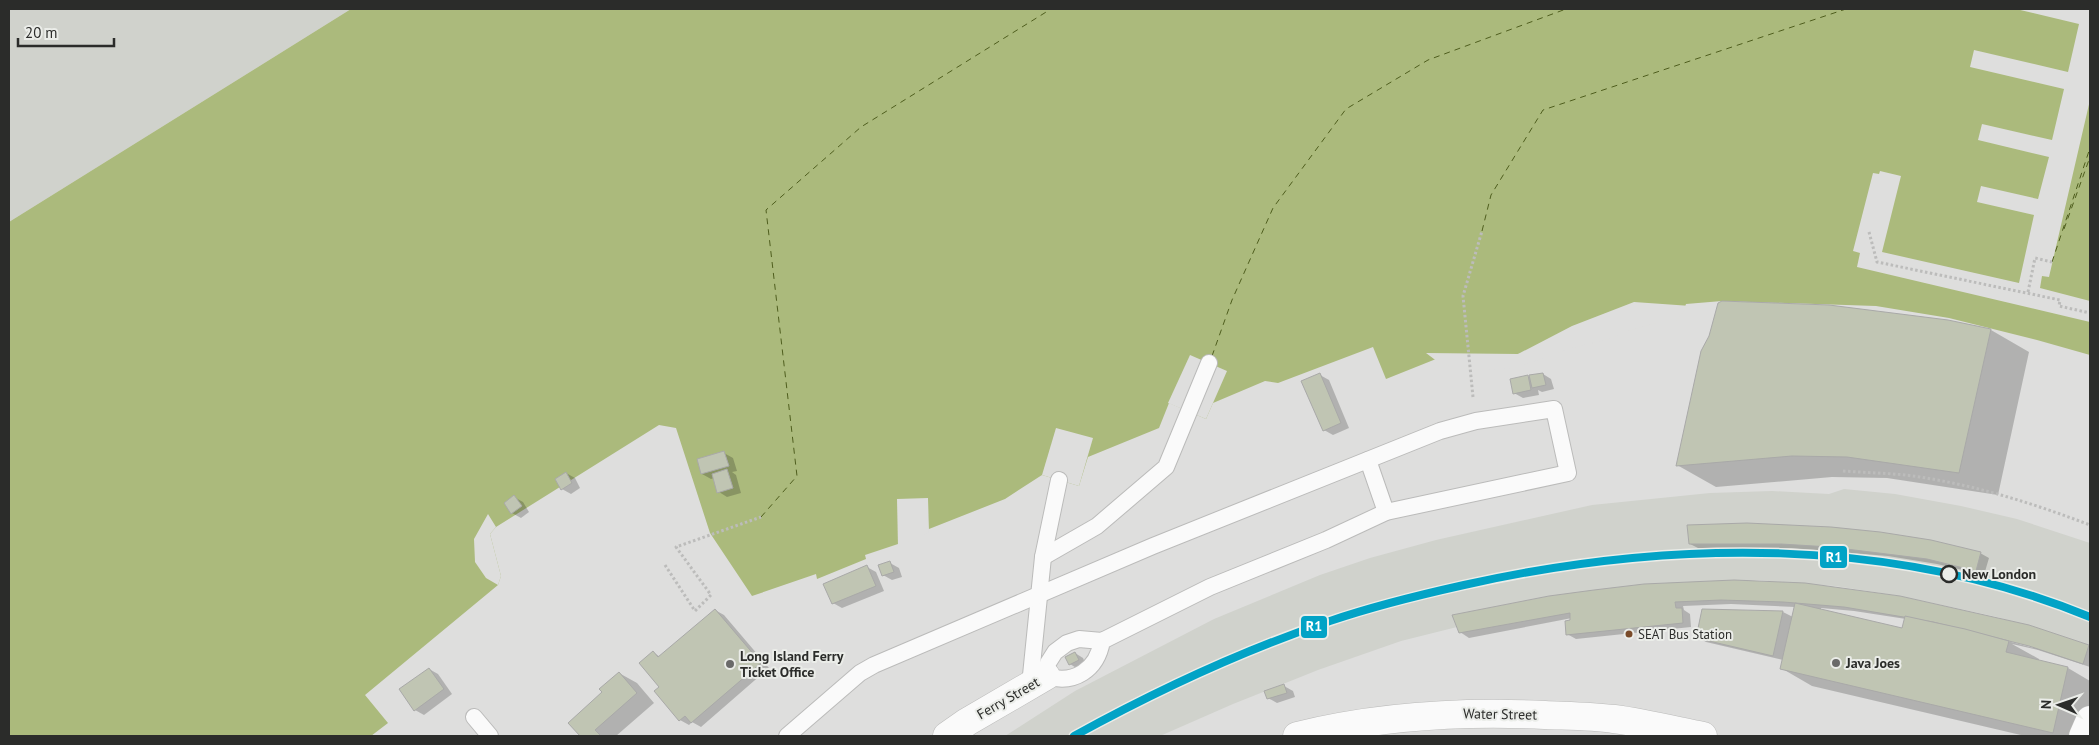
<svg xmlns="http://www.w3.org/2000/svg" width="2099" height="745" viewBox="0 0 2099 745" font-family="'PT Sans',sans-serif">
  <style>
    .built { fill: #d0d2cc }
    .water { fill: #abba7c }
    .pier { fill: #dededd }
    .shadow { fill: #0003; fill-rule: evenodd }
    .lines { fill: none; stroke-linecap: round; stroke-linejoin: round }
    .ferry { stroke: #4f5e1e; stroke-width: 1; stroke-dasharray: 6 5; stroke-linecap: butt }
    .building { fill: #c0c5b3; stroke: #a9a9a8 }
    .lane-casing { stroke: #bbbbba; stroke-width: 18 }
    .street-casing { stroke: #bbbbba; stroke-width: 29 }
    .primary-casing { stroke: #bbbbba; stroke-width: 29 }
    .path { stroke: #bcbcbb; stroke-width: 3; stroke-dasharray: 2.5 2.5; stroke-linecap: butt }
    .lane { stroke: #fafafa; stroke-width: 16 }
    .street { stroke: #fafafa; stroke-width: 28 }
    .primary { stroke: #fafafa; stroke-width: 28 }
    .rail-1-casing { stroke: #ebede9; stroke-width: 11 }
    .rail-1 { stroke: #02a3c6; stroke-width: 8 }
    .stop-dot { fill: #ebede9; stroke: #2b2c2a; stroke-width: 2.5 }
    .bus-dot { fill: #7a4b2a; stroke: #ebede9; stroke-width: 2 }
    .poi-dot { fill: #6a6a69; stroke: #ebede9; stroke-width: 2 }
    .labels { text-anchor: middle; stroke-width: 4; stroke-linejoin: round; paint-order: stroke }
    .bus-label { font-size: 13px; fill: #2b2c2a; stroke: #ebede9; text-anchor: start }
    .stop-label { font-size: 14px; font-weight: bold; fill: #2b2c2a; stroke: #ebede9; text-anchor: start }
    .poi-label { font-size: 14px; font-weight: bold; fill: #2b2c2a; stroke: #ebede9; text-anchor: start }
    .street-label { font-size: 14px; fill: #2b2c2a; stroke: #ebede9 }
    .line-badge { stroke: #ebede9; stroke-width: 2 }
    .badge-label { font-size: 14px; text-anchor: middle; font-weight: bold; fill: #fff }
  </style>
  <rect width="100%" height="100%" fill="#dededd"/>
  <g class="built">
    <polygon points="9,9 351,9 9,222"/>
    <polygon points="1844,489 1895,494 1961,506 2017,519 2090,543 2090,645 1997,617 1900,596 1835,586 1759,580 1644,584 1549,596 1453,615 1457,627 1401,641 1318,670 1233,704 1160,736 1005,736 1075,691 1214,619 1320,575 1370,558 1436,540 1592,505 1710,493 1772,491 1829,494"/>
  </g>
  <polygon class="water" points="351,9 2090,9 2090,355 2037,340 1949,318 1876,306 1722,301 1686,304 1685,307 1660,321 1562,349 1447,362 1436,359 1386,379 1373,347 1278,383 1265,381 1213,403 1206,419 1169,403 1159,428 1088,457 1079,486 1042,475 1005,499 929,529 898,544 865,555 866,559 817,579 816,574 752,596 710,533 676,428 659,425 496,527 490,534 501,576 498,585 365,695 388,723 371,736 9,736 9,222"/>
  <g class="pier">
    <polygon points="2016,9 2090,9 2090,100 2049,277 2042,276 2040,288 2090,301 2090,322 1857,267 1860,253 1853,251 1873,173 1879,174 1880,171 1901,176 1882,252 2019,283 2034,215 1977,202 1981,186 2038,199 2049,157 1978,140 1982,124 2052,140 2064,89 1970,67 1974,50 2068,72 2079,24"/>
    <polygon points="1634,302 1691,306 1688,306 1676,321 1656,323 1628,331 1613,338 1572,348 1515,368 1484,370 1447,365 1438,362 1426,353 1518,354 1572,326"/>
    <polygon points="1190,355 1227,371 1206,419 1168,403"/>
    <polygon points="1056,428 1093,438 1079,486 1042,475"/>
    <polygon points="928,498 929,532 898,547 897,499"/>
    <polygon points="488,514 496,527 490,534 501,576 498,585 486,578 475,562 474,539"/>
  </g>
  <g class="shadow">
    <polygon points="1991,330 2029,352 1998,495 1887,478 1832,477 1716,487 1677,465"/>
    <polygon points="1543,374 1551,379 1554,389 1542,392 1538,390 1539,395 1523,398 1514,393 1528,377 1531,379"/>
    <polygon points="1320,375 1329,380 1349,428 1333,435 1324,430"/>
    <polygon points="724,453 733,458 737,471 732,472 736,475 741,493 727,497 719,492 714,478 711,479 702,474"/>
    <polygon points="566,473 575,478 580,488 571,494 562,489"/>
    <polygon points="514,497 523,502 529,512 521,518 512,513"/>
    <polygon points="1931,542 1980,553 1989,558 1984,575 1937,564 1888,556 1791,548 1698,548 1690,544"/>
    <polygon points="890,563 899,568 902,577 892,580 883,575"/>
    <polygon points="867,567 876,572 884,591 842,608 833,603"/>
    <path d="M1644,586L2028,626L2089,646L2090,667L2038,650L2012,644L2039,659V661L2068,668L2090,681V723L2087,736H2025L1812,686L1781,668L1783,660L1706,642L1697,637L1703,610L1783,612L1793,617L1795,607L1731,604L1683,606L1684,610L1690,614L1691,627L1576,639L1567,634L1572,618L1469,638L1460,632ZM1821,608L1854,611L1906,619L1903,629L1821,610ZM1973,632L2035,646L2034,648Z"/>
    <polygon points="715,610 724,615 769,668 701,727 692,722 689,725 680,720 660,687 653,652 660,657"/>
    <polygon points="1075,653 1083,658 1086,665 1078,669 1070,664"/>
    <polygon points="429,669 438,674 452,694 424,715 415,710"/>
    <polygon points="619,673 637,683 654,703 616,736 582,736 570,723 604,693"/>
    <polygon points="1284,686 1293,691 1295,697 1277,703 1268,698"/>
  </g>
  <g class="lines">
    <g class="ferry">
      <polyline points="2064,229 2090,157"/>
      <polyline points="1482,231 1491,195 1543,110 1846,9"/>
      <polyline points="2052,262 2090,148"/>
      <polyline points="1212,356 1232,300 1273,208 1346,109 1428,60 1566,9"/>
      <polyline points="761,517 797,476 766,210 861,127 1051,9"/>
    </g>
  </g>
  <g class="building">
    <polygon points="1722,301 1829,305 1948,320 1991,329 1959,473 1847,457 1792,456 1676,466 1701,351 1709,336 1718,303"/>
    <polygon points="1320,373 1341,423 1323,431 1301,381"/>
    <polygon points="1543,373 1546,385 1532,388 1529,375"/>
    <polygon points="1528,375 1531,390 1513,394 1510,379"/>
    <polygon points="724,451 729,466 701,474 697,459"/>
    <polygon points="727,469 733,488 717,493 712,474"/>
    <polygon points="566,472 572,483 561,490 555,479"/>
    <polygon points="514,495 522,506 511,514 504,503"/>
    <polygon points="1747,523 1831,527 1880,532 1931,540 1981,552 1976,571 1927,559 1830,547 1781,544 1689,544 1687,525"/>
    <polygon points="890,561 894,572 882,576 878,565"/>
    <polygon points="867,565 876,586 832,604 823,584"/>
    <polygon points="1734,580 1805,583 1900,596 2029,625 2089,645 2083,664 2029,646 1933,622 1844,607 1783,602 1721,600 1675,602 1676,608 1682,608 1683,623 1566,635 1565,621 1570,620 1570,613 1459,633 1452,615 1549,596 1594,590 1644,584"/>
    <polygon points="1795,603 1902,628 1905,616 1965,629 2009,641 2006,652 2068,667 2053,733 1780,669"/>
    <polygon points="715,609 761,663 691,723 685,716 679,721 654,691 659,687 639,663 653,651 658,657"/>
    <polygon points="1702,609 1783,611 1773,656 1696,638"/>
    <polygon points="1075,652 1079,660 1069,665 1065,657"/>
    <polygon points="429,668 444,689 414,711 399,689"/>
    <polygon points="619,672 637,693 595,730 601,736 580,736 568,723 602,692 599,689"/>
    <polygon points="1284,684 1287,693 1267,699 1264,691"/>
  </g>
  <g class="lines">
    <g class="lane-casing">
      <g id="lane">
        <polyline points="1368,460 1386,512"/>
        <polyline points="1043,557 1097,526 1166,467 1209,363"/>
        <polyline points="1030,685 1043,557 1059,480"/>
        <polyline points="474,717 490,736"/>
        <path d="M787,736L860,673L874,665L1153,546L1440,431L1476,421L1554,409L1568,473L1386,512L1326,540L1210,587L1102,641L1079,639L1067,643L1055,652L1048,663L1046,676C1074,685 1097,670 1102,641"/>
      </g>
    </g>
    <g class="street-casing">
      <g id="street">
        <polyline points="947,736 967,722 1046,676"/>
        <polyline points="2083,736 2090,720"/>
      </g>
    </g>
    <g class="primary-casing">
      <path id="primary" d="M1297,736C1378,716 1462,711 1545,715C1568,716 1591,716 1614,719C1644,723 1673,730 1703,736"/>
    </g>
    <g class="path">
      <polyline points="1869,232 1877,262 2060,300 2059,306 2090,313"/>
      <polyline points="2028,292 2035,258 2052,262"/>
      <polyline points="1473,397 1463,296 1482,231"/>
      <path d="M1843,471C1869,473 1895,473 1920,477C1978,486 2035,504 2090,525"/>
      <polyline points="665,565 695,611 711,595 676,547 761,517"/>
    </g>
    <use href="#lane" class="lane"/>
    <use href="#street" class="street"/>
    <use href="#primary" class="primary"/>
    <g class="rail-1-casing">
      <path id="rail-1" d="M1074,736C1156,691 1241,651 1330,621C1374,606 1419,595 1464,585C1670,539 1893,536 2090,617"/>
    </g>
    <use href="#rail-1" class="rail-1"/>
  </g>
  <circle class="stop-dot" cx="1949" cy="574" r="8"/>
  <circle class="bus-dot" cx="1629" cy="634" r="4.5"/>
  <g class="poi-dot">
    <circle cx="1836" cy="663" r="5"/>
    <circle cx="730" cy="664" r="5"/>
  </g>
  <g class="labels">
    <g class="bus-label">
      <text x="1638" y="639">SEAT Bus Station</text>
    </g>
    <g class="stop-label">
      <text x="1962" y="579">New London</text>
    </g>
    <g class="poi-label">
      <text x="740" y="661">Long Island Ferry<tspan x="740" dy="16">Ticket Office</tspan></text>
      <text x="1846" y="668">Java Joes</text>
    </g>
    <g class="street-label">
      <text transform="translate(1008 698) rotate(-30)" y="5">Ferry Street</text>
      <text transform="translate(1500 714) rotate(1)" y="5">Water Street</text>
    </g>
  </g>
  <g class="line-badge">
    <rect x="1819" y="545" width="29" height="24" rx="5" fill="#02a3c6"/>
    <rect x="1300" y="615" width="28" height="24" rx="5" fill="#02a3c6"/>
  </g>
  <g class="badge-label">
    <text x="1834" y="562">R1</text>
    <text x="1314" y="631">R1</text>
  </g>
  <rect width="2099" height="745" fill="none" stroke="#2b2c2a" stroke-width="20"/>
  <g transform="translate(2059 705) rotate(272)" stroke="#ebede9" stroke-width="4" paint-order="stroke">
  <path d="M0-4L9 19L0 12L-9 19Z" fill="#2b2c2a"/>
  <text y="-8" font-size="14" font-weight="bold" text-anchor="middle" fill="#2b2c2a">N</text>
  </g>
  <path d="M18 38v8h96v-8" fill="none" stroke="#2b2c2a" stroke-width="2.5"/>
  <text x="25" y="38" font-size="15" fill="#2b2c2a" stroke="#ebede9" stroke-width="4" paint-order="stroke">20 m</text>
</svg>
